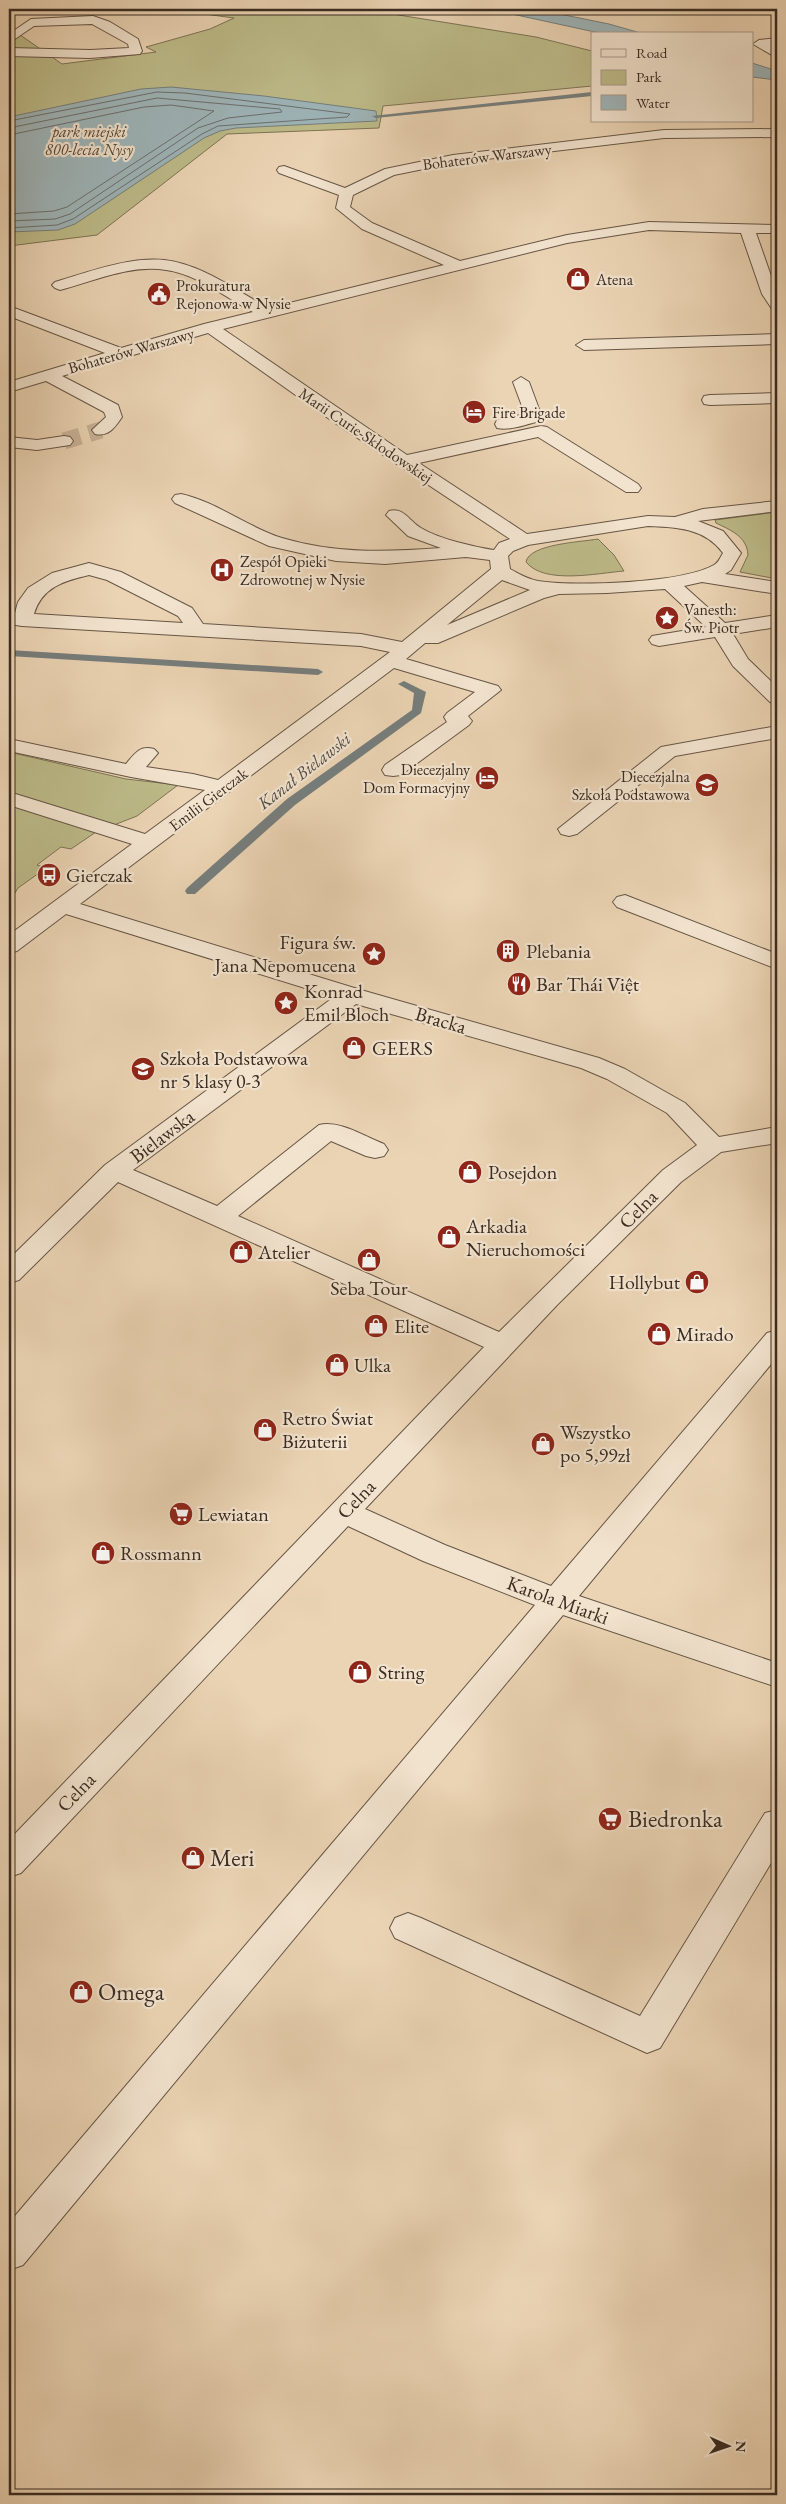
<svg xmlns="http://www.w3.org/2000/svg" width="786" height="2504" viewBox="0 0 786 2504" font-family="'EB Garamond',serif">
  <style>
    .green { fill: #bdbb89; stroke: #7c7456 }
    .water { fill: #9eb5b9; stroke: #767e7d }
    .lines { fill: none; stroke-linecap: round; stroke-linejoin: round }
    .shore { stroke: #6c706e; stroke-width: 1 }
    .stream { fill: #767e7d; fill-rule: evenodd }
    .minor-tunnel { stroke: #c8b297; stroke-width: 17; stroke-dasharray: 17 9; stroke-linecap: butt }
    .minor-casing { stroke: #675646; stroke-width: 2 }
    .minor { fill: #f2e3ce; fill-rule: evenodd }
    .labels { text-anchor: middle; stroke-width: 4.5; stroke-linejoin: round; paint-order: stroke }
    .far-park-label { font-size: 16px; font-style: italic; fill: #554937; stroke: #f2e3ce }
    .far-street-label { font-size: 16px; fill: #3b2c22; stroke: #f2e3ce }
    .far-poi-label { font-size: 16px; fill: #3b2c22; stroke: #f2e3ce; text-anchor: start }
    .far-water-label { font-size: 18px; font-style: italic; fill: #544e48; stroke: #f2e3ce }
    .poi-label { font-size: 20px; fill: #3b2c22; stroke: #f2e3ce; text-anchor: start }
    .street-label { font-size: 20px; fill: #3b2c22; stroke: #f2e3ce }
    .near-poi-label { font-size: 24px; fill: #3b2c22; stroke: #f2e3ce; text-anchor: start }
  </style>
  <rect width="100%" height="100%" fill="#ebd4b4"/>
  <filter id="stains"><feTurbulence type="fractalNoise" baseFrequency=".004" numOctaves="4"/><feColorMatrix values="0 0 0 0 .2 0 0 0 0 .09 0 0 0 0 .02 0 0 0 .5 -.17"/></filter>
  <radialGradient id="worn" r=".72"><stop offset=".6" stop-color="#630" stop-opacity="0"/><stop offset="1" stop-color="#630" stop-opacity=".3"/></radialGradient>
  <g class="green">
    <polygon points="168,9 361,9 536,37 592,51 592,86 383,106 379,128 227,134 97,235 9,246 9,18 12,20 13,30 62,64 156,52 146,47 210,29 234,18"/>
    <path d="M777,512V579L740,572L748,555C747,536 730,530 716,523L715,520Z"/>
    <path d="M598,539L614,555L624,571C598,573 544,585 526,562C529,544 581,542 598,539Z"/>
    <polygon points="9,752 126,779 178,785 137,816 96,832 71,849 61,847 37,865 46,868 18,888 9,903"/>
  </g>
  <g class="water">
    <polygon points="489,9 535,9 609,24 644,34 604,34"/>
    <polygon points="752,63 777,71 777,80 752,77"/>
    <polygon points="171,87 264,96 376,111 377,121 236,128 220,131 204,138 75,224 58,230 9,232 9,117 141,89"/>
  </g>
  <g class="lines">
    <g class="shore">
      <polyline points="9,121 157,92 185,93 350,114 347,117 218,126 202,134 73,219 57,225 9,228"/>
      <polyline points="9,128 157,98 280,109 282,112 228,118 198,128 70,214 55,219 9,221"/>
      <polyline points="9,135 144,107 171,105 214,111 67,207 54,211 9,214"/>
    </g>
    <g class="stream">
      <polygon points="592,92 592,96 376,118 372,116"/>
      <polygon points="9,650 318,669 323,672 318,675 9,656"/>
      <polygon points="404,681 426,692 421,713 295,805 195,894 187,894 185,891 187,888 287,799 412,710 414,693 398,684"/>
    </g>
    <polyline class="minor-tunnel" points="64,441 101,430"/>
    <g class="minor-casing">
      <g id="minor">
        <polygon points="93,16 110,22 138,39 142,51 140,54 90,58 9,56 9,48 90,50 129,48 128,44 92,24 34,26 9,43 9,34 31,19"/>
        <polygon points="777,38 777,46 772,46 777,49 777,58 753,44 759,40"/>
        <path d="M777,129V137L664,138L453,163L394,175L353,195L350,207L372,223L460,261L567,235L649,222L777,225V233H756L777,293V311L772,309L762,294L741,233L649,230L567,243L223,329L407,455L541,426L547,427L638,484L641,488L638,492H626L538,437L419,463L527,534L648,516L675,517L703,509L777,501V511L698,521L723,531L741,553L731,570L725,574L777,582V594L702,582L684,586L725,623L777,615V627L733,634L748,659L777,687V704L770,702L733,666L715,637L659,646L652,644L649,640L652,636L706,627L665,589L607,593L559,594L544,598L438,643H425L406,659L498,686L501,690L468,716L472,721L469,725L401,775L393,776L385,775L382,770L385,765L447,722L444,717L447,713L475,692L394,668L80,904L361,990L599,1058L625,1069L685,1103L719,1137L777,1127V1143L721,1152L681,1182L557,1305L365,1509L445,1545L551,1586L767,1333L777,1330V1357L579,1596L777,1663V1687L563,1615L23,2265L9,2270V2223L535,1605L423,1561L348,1526L21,1873L9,1877V1840L484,1347L118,1182L19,1280L9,1283V1259L105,1165L334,997L66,914L17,951L9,953V935L132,844L9,805V792L145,834L205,790L131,777L9,751V739L126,764C135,753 140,745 154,749L158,753L146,767L193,774L218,780L390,652L361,646L22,626L9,624V612L15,613L18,602L28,588L52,573L89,563L121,572L192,608L203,624L361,634L402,642L491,569L490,560L466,557L385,564L336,561L269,546L175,503L172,499L175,495L181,494C217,502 247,527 282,538C335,554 387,552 441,548L408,536L386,515L389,511C404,507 409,521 421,528C439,539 474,547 494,550L499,543L510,539L335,423L208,333L62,376L118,405L122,417C115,427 109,437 95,434L92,430L106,417L104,412L46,381L9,392V382L105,353L9,316V306L121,348L204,324L253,312C226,298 197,274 166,270C131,264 94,281 60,290L55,288L52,285L55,282C89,272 127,257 164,260C202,264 236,291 269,308L444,265L362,229L336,208L339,195L279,173L277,170L279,167L284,166L345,188L385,169L453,155L664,130ZM648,526C676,527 705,528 723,553C720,558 718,563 714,565C683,583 574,587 538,581C528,579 519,574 510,569L508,556L513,551L528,545ZM89,575L107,580L178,616L183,623L34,614C42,587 64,581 89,575ZM502,580L530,590L447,625ZM356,1004L581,1068L607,1079L667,1113L697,1145L663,1170L499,1332L238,1216L331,1141L366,1156L375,1158L384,1156L388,1150L384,1144C365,1137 340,1120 319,1125L217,1206L133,1170Z"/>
        <polygon points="777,334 777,344 584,350 576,345 584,340"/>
        <path d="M521,377L529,382L542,417L540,421C527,424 510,431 497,428L495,424L497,420L525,414L513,382Z"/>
        <polygon points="777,393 777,403 710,405 704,404 702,400 704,396 710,395"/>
        <polygon points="64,436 70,437 73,441 70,445 37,450 9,447 9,437 37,440"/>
        <polygon points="777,726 777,738 675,756 577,834 569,836 561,834 558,829 661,747"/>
        <polygon points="625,895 777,954 777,969 617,907 613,902 617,897"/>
        <polygon points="777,1810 777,1853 660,2048 647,2053 395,1938 390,1928 395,1918 408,1913 421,1918 640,2016 765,1813"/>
      </g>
    </g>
    <use href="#minor" class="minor"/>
  </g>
  <defs>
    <g id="shop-disc" transform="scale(1.25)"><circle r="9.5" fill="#8f2418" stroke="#f2e3ce"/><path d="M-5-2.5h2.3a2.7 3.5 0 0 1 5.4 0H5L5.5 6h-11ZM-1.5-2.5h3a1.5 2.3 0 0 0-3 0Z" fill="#fff"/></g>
    <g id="civic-disc" transform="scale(1.25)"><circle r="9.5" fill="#8f2418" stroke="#f2e3ce"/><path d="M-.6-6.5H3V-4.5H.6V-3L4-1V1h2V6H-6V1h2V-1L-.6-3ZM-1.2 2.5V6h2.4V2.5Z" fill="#fff"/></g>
    <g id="hotel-disc" transform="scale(1.25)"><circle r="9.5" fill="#8f2418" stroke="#f2e3ce"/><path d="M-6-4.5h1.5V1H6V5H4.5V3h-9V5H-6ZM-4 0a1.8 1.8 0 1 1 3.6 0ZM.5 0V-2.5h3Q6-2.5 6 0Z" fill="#fff"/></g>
    <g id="hospital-disc" transform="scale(1.25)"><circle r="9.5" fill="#8f2418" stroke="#f2e3ce"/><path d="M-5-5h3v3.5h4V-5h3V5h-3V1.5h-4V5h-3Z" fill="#fff"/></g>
    <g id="sight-disc" transform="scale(1.25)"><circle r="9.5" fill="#8f2418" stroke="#f2e3ce"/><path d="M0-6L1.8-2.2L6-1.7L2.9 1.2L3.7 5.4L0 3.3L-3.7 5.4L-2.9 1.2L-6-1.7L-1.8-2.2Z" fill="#fff"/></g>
    <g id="school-disc" transform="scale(1.25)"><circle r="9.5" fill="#8f2418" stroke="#f2e3ce"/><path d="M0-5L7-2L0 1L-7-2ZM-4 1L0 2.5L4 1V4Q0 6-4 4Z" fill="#fff"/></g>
    <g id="bus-disc" transform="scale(1.25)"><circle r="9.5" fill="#8f2418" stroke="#f2e3ce"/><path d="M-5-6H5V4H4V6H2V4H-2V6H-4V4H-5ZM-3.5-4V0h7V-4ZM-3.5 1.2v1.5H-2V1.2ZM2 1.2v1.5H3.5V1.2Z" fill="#fff"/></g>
    <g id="building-disc" transform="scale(1.25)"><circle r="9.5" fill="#8f2418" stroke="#f2e3ce"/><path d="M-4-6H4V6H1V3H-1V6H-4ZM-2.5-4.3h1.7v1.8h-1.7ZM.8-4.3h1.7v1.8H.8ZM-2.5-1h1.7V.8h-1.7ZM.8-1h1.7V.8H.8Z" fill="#fff"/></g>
    <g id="restaurant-disc" transform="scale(1.25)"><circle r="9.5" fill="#8f2418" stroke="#f2e3ce"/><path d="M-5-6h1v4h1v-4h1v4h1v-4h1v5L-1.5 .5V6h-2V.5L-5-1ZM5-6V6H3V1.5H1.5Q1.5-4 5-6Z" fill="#fff"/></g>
    <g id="supermarket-disc" transform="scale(1.25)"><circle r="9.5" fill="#8f2418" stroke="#f2e3ce"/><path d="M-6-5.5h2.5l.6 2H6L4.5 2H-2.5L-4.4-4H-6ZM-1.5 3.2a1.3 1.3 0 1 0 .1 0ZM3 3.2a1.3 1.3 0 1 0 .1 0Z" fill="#fff"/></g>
  </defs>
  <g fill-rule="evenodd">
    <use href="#shop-disc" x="578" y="279"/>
    <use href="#civic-disc" x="159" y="294"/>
    <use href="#hotel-disc" x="474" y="412"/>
    <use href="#hospital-disc" x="222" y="570"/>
    <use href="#sight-disc" x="667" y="618"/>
    <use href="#hotel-disc" x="487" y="778"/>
    <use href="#school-disc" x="707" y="785"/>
    <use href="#bus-disc" x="49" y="875"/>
    <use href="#building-disc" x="508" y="951"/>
    <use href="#sight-disc" x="374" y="954"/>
    <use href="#restaurant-disc" x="519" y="984"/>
    <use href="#sight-disc" x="286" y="1003"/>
    <use href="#shop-disc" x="354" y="1048"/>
    <use href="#school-disc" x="143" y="1069"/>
    <use href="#shop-disc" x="470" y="1172"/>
    <use href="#shop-disc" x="449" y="1237"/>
    <use href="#shop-disc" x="241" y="1252"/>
    <use href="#shop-disc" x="369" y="1260"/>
    <use href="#shop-disc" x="697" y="1282"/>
    <use href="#shop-disc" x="376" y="1326"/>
    <use href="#shop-disc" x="659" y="1334"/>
    <use href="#shop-disc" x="337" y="1365"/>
    <use href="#shop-disc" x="265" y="1430"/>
    <use href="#shop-disc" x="543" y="1444"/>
    <use href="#supermarket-disc" x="181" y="1514"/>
    <use href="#shop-disc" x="103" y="1553"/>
    <use href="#shop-disc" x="360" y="1672"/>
    <use href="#supermarket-disc" x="610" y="1819"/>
    <use href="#shop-disc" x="193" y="1858"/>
    <use href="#shop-disc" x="81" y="1992"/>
  </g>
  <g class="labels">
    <g class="far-park-label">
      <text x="89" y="137">park miejski<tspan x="89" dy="18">800-lecia Nysy</tspan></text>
    </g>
    <g class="far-street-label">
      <text transform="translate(487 156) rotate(-7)" y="6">Bohaterów Warszawy</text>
      <text transform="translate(131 350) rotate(-16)" y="6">Bohaterów Warszawy</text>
      <text transform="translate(366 435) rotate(34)" y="6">Marii Curie-Skłodowskiej</text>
      <text transform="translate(208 799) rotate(-37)" y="6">Emilii Gierczak</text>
    </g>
    <g class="far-poi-label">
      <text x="596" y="285">Atena</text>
      <text x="176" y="291">Prokuratura<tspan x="176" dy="18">Rejonowa w Nysie</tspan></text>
      <text x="492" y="418">Fire Brigade</text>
      <text x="240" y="567">Zespół Opieki<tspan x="240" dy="18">Zdrowotnej w Nysie</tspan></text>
      <text x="684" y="615">Vanesth:<tspan x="684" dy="18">Św. Piotr</tspan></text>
      <text x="470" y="775" text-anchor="end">Diecezjalny<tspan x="470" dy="18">Dom Formacyjny</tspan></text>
      <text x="690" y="782" text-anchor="end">Diecezjalna<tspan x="690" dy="18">Szkoła Podstawowa</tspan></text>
    </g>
    <g class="far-water-label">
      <text transform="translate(304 771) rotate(-38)" y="6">Kanał Bielawski</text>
    </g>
    <g class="poi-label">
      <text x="66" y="882">Gierczak</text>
      <text x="356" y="949" text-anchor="end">Figura św.<tspan x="356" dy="23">Jana Nepomucena</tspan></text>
      <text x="526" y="958">Plebania</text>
      <text x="536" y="991">Bar Thái Việt</text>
      <text x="304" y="998">Konrad<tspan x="304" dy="23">Emil Bloch</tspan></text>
      <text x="372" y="1055">GEERS</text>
      <text x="160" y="1065">Szkoła Podstawowa<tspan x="160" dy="23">nr 5 klasy 0-3</tspan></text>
      <text x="488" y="1179">Posejdon</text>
      <text x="466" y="1233">Arkadia<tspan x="466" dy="23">Nieruchomości</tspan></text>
      <text x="258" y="1259">Atelier</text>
      <text x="680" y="1289" text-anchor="end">Hollybut</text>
      <text x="369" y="1295" text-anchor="middle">Seba Tour</text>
      <text x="394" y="1333">Elite</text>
      <text x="676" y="1341">Mirado</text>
      <text x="354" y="1372">Ulka</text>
      <text x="282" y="1425">Retro Świat<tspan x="282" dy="23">Biżuterii</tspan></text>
      <text x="560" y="1439">Wszystko<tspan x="560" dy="23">po 5,99zł</tspan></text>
      <text x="198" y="1521">Lewiatan</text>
      <text x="120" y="1560">Rossmann</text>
      <text x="378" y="1679">String</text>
    </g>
    <g class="street-label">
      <text transform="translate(441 1020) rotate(16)" y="7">Bracka</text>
      <text transform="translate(162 1136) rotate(-37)" y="7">Bielawska</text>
      <text transform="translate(638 1209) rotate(-45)" y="7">Celna</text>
      <text transform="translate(356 1499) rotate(-46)" y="7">Celna</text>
      <text transform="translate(558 1600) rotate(20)" y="7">Karola Miarki</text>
      <text transform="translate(76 1792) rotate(-46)" y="7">Celna</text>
    </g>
    <g class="near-poi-label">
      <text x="628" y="1827">Biedronka</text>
      <text x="210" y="1866">Meri</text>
      <text x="98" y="2000">Omega</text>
    </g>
  </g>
  <rect width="786" height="2504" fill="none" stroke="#ebd4b4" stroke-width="30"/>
  <rect x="10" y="10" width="766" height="2484" fill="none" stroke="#3b2c22" stroke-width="2.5"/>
  <rect x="15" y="15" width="756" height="2474" fill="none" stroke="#3b2c22"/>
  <rect x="591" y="32" width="162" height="90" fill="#f2e3ce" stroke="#a99a89"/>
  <rect x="601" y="49" width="25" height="8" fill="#f2e3ce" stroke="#a99a89"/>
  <text x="636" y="58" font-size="15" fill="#3b2c22">Road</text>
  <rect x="601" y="70" width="25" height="15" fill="#bdbb89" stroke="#a99a89"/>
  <text x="636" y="82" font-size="15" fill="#3b2c22">Park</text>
  <rect x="601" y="95" width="25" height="15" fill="#9eb5b9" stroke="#a99a89"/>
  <text x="636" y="108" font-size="15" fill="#3b2c22">Water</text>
  <g transform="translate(728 2446) rotate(92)" stroke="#f2e3ce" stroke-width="4" paint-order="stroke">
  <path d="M0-4L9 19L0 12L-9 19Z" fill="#3b2c22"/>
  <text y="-8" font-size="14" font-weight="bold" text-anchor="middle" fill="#3b2c22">N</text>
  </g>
  <rect width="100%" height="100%" filter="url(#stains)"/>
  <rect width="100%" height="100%" fill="url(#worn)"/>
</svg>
